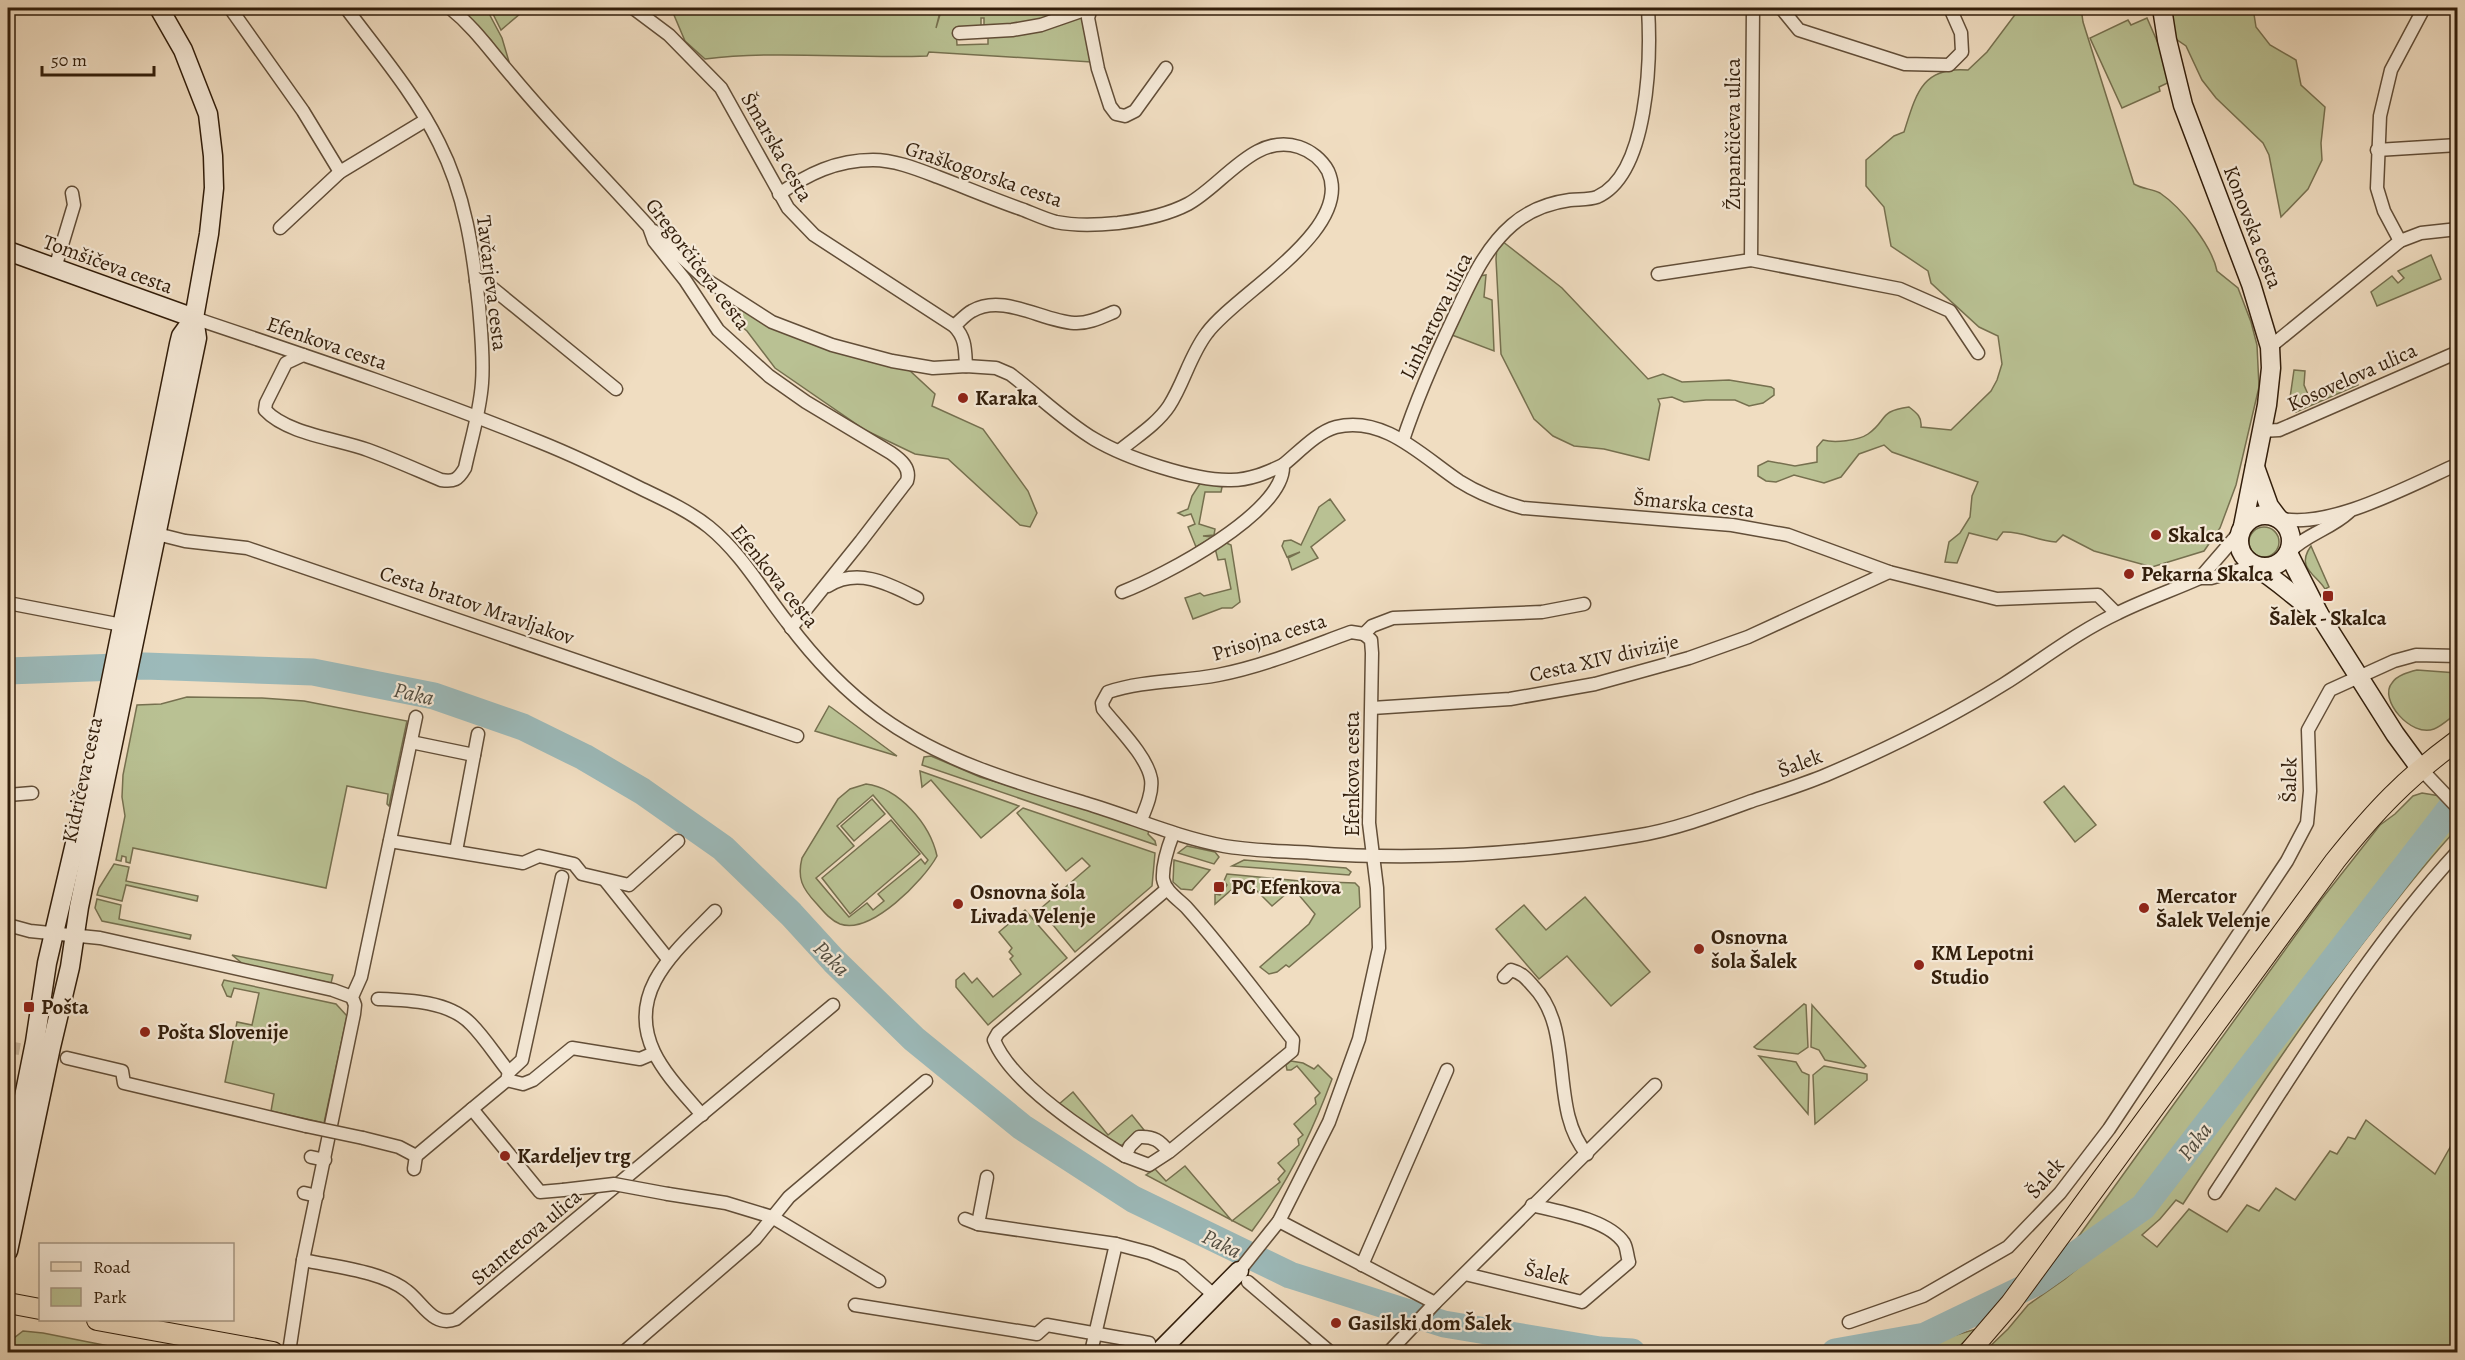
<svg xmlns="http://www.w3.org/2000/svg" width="2465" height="1360" viewBox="0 0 2465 1360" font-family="Alegreya,serif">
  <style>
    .green { fill: #b9c193; stroke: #76704f; stroke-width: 1.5; fill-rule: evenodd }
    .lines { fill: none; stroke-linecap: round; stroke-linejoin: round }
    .river { stroke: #9cbaba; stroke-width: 27 }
    .street-tunnel { stroke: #cab79d; stroke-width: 12; stroke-dasharray: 12 6; stroke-linecap: butt }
    .street-casing { stroke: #624e38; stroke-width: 15 }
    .secondary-casing { stroke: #321e0b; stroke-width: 21 }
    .primary-casing { stroke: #321e0b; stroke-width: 22 }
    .street { stroke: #f5e9d7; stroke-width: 12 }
    .secondary { stroke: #f5e9d7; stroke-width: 18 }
    .primary { stroke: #f0ddc1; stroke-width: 20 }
    .street-bridge-casing { stroke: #624e38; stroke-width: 15; stroke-linecap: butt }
    .street-bridge { stroke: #f5e9d7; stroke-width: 12 }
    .poi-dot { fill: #8f2418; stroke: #f5e9d7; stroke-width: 2 }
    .labels { text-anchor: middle; stroke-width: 4.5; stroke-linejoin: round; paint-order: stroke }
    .street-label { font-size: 21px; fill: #321e0b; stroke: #f5e9d7 }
    .poi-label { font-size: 21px; font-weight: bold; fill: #321e0b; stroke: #f5e9d7; text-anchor: start }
    .water-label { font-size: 22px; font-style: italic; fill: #524d40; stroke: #f5e9d7 }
  </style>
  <rect width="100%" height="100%" fill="#f0ddc1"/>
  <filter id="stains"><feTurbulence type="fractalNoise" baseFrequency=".00333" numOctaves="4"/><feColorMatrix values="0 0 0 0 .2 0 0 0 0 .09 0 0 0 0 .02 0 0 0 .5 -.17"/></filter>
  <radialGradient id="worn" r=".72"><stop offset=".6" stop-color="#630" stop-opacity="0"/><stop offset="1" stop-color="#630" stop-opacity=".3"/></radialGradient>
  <g class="green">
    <polygon points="458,8 486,8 502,38 512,72 491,40"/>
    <polygon points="490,8 527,8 501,30"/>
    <path d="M671,8H941L936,28L942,8H1073L1028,23L984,28V18H981V28L956,29L957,45L988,44V34L1081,15L1091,62L929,52L927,56C853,59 779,50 705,59L685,41Z"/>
    <path d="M2020,8H2081L2083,22L2134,184C2142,189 2153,189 2160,193C2182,208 2212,246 2217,271L2238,288L2251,322L2257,345L2259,387L2236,485L2220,528L2204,551L2152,567L2094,551L2063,535L2056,542C2037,541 2023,531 2003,532L1997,540L1969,533L1957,563L1945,562L1949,542L1960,533L1970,517L1972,496L1978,482L1892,452L1884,445L1859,454L1841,477L1824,483L1794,475L1776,482L1766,481L1758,476V466L1768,461L1795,466L1817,462V447L1823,440C1834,443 1858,441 1868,434C1888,420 1878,411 1909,407C1917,413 1922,417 1921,427L1951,430L1991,391L1997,380L2002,364L1998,336L1979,327L1931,283L1928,271L1891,246L1884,207L1866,186V160L1894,136L1904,132C1916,94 1922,66 1968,70L1987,52Z"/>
    <polygon points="2170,8 2253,8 2256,27 2270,45 2296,60 2301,85 2325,107 2321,143 2322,160 2308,189 2281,217 2269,155 2263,143 2216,98 2202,80 2186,46 2173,37"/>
    <polygon points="2147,18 2174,80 2159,87 2160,91 2122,108 2090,38 2128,20 2131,25"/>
    <polygon points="1502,241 1562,288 1648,379 1663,374 1682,382 1729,380 1771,387 1774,389 1774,395 1763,403 1749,406 1735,400 1706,400 1684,402 1672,397 1658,399 1660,404 1649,460 1604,449 1574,446 1553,436 1534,419 1501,354 1496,259 1497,247"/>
    <polygon points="2431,255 2441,279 2377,306 2371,292 2392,276 2398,283 2404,278 2398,271"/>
    <polygon points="1486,275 1484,297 1492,300 1494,351 1452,335 1479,276"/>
    <polygon points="729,305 736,305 909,370 935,394 932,406 983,429 1028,491 1037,513 1030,527 1020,525 948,459 915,454 865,430 775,368 747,331 725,313"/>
    <polygon points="2294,370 2305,371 2304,385 2310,399 2355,379 2358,385 2296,412 2290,398"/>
    <polygon points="1201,482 1216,483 1222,487 1221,492 1205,492 1199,524 1215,529 1214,535 1203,536 1213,537 1196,547 1188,527 1195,524 1191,514 1184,516 1178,513 1188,509 1192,496"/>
    <polygon points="1330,499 1345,520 1311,547 1318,558 1292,570 1288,558 1300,552 1287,557 1282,546 1284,541 1291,540 1301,545 1319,507"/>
    <circle cx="2264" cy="542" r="15"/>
    <polygon points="1224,542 1231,545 1240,602 1232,608 1222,608 1193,619 1185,598 1200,593 1204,596 1231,589 1225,559 1218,560 1215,548"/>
    <path d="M2311,546L2329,587L2325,589C2317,575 2295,568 2311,546Z"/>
    <path d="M2417,670L2457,673V713C2450,718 2442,726 2434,729C2411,738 2378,699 2392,683C2397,675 2409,672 2417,670Z"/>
    <polygon points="187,697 262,698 304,701 407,721 389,806 387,804 388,794 347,786 326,888 133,848 130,863 126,862 126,857 122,856 121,861 116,860 125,816 122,797 123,775 137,705 161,704"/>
    <polygon points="829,706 832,708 897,756 815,731"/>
    <polygon points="931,756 980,777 1138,825 1149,830 1148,834 1155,841 1156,845 922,765 924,757"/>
    <polygon points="920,771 1019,806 981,838 931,780 922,787"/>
    <path d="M866,784C899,788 930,824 937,856C924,880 871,935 840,924C830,920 823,911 816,903C802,888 797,878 802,858L838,799L850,789ZM873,795L928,860L925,864L921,859L878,894L884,901L873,910L867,903L849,917L816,878L854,846L837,826Z"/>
    <polygon points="2064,786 2096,825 2075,842 2044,802"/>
    <polygon points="2422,793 2440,796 2446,802 2412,842 2310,975 2296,998 2186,1147 2138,1203 2095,1237 2063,1258 2321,900 2380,825 2395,814 2413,796"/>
    <polygon points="872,799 885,814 854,841 841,826"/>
    <polygon points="1023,808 1155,853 1152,886 1075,952 1040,909 1090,866 1082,858 1066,871 1017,813"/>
    <path d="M2456,812L2457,829C2431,856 2408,886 2384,916C2311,1008 2247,1106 2183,1204L2176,1200L2160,1219L2142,1235L2157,1247L2189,1209L2227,1232L2247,1205L2259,1211L2276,1188L2295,1200L2330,1151L2337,1154L2348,1137L2355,1139L2366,1120L2435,1174L2457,1135V1352H1984L2008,1329L2028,1305L2065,1279L2140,1216L2195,1150L2422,850Z"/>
    <polygon points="891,820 920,854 850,914 822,878"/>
    <polygon points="1187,846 1215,852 1219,857 1214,864 1178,853"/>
    <polygon points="1174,860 1210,870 1192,890 1181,889 1173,882"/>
    <polygon points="1244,860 1346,868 1351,872 1349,875 1232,866"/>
    <polygon points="114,864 129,867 126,881 198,896 197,901 126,885 122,901 97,895 99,888"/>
    <polygon points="1227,874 1300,881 1355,883 1359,887 1360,907 1289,967 1286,965 1277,972 1269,974 1260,967 1309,924 1315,914 1293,888 1272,906 1253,887 1245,893 1237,885 1215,904 1215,894 1220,895 1227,885 1224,881"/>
    <polygon points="1585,897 1650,972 1611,1006 1567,956 1539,979 1496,929 1524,905 1546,930"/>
    <polygon points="97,899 121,905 119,919 191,935 190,939 102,921 95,908"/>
    <polygon points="1025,910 1067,958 988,1025 956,987 956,980 964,973 972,983 977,978 993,997 1021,974 1010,959 1013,956 1009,952 1012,948 999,932"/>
    <polygon points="232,955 333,975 331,983 243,964"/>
    <polygon points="224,980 336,1004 347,1016 324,1123 271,1111 274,1094 225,1082 237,1022 252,1025 259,993 234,988 231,997 227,996 222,985"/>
    <polygon points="1804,1004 1806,1005 1808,1047 1798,1054 1757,1049 1754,1047"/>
    <polygon points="1812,1005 1866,1066 1864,1068 1825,1060 1819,1050 1811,1047"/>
    <polygon points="1759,1056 1796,1062 1802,1072 1809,1075 1808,1114"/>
    <path d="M1291,1061L1303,1063L1314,1069L1318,1065L1332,1079C1312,1133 1287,1185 1252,1231L1146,1175L1155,1169L1166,1181L1185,1166L1232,1221L1280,1182L1278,1179L1285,1171L1278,1163L1299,1145L1298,1139L1303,1135L1294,1124L1316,1104L1315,1098L1320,1093L1297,1066L1291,1070H1287L1286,1065Z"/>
    <polygon points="1824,1066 1867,1074 1867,1080 1815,1124 1813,1075"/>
    <polygon points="1073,1092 1108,1135 1132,1115 1144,1130 1135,1134 1122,1145 1114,1146 1058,1105"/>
    <polygon points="1976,1329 1954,1352 1899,1352"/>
    <polygon points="23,1331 43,1333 139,1352 8,1352 9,1342"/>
  </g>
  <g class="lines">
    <g class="river">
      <polyline points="8,671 145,666 313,672 434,696 523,727 584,757 642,791 723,848 791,914 834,961 914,1039 1022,1127 1133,1199 1290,1275 1444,1324 1600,1350 1632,1352"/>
      <polyline points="1835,1352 1925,1336 2037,1282 2143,1207 2450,809 2458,802"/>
    </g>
    <polyline class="street-tunnel" points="8,1047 67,1058"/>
    <g class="street-casing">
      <g id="street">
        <polyline points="230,8 303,111 340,172"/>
        <path d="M450,8C475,28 491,52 512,76C555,128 604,177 649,227L654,241L685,280L718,330L769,376L806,402L891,453C901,460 911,468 907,481L861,541L791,628"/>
        <path d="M633,8L669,35L721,88L788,208L814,235L954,326C966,338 965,350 966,366"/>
        <polyline points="1091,8 1088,18 1098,69 1110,106 1116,114 1125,116 1135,111 1166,68"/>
        <polyline points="1781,8 1799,30 1905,64 1949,65 1962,52 1961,33 1950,8"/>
        <polyline points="959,33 1012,30 1041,25 1090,8"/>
        <polyline points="2377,150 2458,145"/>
        <path d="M779,194C808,174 836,160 873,160C895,160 917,169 938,177C967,188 995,200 1024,210C1034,214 1045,219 1056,222C1076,226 1098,225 1118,223C1142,220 1167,215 1188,204C1223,185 1255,132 1299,147C1311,151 1322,160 1328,171C1355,230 1236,293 1207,333C1190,355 1184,383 1169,406C1157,424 1136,437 1119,451"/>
        <polyline points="280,228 340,172 426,120"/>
        <path d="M654,231L705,279L772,322L832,345L892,361L933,368L966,366L996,368L1010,374C1038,395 1064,421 1094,439C1126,458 1194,481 1231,480C1250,480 1266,473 1283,465"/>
        <polyline points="2400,241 2384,211 2377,188 2380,116 2391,70 2424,8"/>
        <polyline points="1751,260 1753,8"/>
        <polyline points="55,268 74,205 72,193"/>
        <polyline points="1658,274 1751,260 1900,289 1950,311 1978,353"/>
        <polyline points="476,281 491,287 616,389"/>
        <path d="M194,318C310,357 427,396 540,442C575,456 608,472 642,489C665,500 689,511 709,527C741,553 762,590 787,622C813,657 845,691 881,717C942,761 1014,782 1085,803C1132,817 1176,837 1224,846C1252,851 1283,851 1312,853C1420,861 1528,854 1635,836C1674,830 1714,815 1752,801C1776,793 1802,785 1826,775C1887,749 1948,719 2004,684C2042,660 2077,632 2118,613C2144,600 2173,590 2200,578H2211L2254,566"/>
        <path d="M954,326C960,321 966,314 972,311C1003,293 1042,321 1074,323C1088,324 1102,317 1114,312"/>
        <polyline points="2270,347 2400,241 2421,233 2458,229"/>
        <path d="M303,355L286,363L266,403L265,410C287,434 338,439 368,450C393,459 417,470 441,480C454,482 458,480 465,468C471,440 480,412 482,383C484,358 481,331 479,306C473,250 465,194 439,143C415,94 378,51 346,8"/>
        <polyline points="2261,431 2279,430 2458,352"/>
        <path d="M1403,440C1417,398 1435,357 1454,317C1469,285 1484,249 1512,225C1528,211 1548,203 1570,200C1578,199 1589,200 1597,197C1649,174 1651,57 1648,8"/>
        <path d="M2278,518C2327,531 2411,485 2458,464"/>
        <polyline points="149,532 185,541 247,548 797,736"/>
        <path d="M2288,553C2306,534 2331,529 2349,512"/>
        <polyline points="2200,578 2239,533"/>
        <path d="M828,586C858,567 889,584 917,598"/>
        <path d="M1122,592C1162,577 1286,512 1283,465C1298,453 1317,432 1336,427C1384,415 1423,457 1459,481C1478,493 1501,502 1523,508L1732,525L1788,535L1889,572L1997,599L2098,595L2116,613"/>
        <polyline points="8,603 127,626"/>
        <polyline points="1364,634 1372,626 1393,618 1542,612 1584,604"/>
        <polyline points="1372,708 1510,699 1595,684 1689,658 1748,637 1889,572"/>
        <polyline points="411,742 474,755"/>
        <polyline points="2420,768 2458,808"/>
        <polyline points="8,795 32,793"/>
        <path d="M1141,820C1146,808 1153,792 1151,779C1147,756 1117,727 1103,709L1102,703L1108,692C1144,680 1182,682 1218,675C1264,666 1307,648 1351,632L1364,634"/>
        <polyline points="390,841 523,863 539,856 574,864 582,874 629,885 678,841"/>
        <polyline points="456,851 478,734"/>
        <polyline points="605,880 668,959"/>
        <polyline points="8,925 30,931 100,938 333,990 352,997"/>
        <path d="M1504,977L1511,970C1522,973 1526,978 1533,986C1576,1030 1548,1109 1587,1154"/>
        <path d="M378,999C408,1000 449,1001 471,1024C485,1038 496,1056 509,1072"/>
        <polyline points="67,1058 122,1071 124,1083 306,1126"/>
        <polyline points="507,1080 523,1084 533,1080 572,1048 640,1059 654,1053"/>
        <polyline points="472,1109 507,1080 509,1072 522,1060 562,877"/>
        <path d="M702,1115C686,1096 665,1075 654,1052C625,991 677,950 715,911"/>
        <polyline points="363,1138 399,1147 416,1156 472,1109 540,1192 563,1190"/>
        <path d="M1169,1152C1160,1141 1154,1136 1139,1137L1130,1146L1125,1156L1149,1165L1169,1152L1292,1051L1293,1040C1258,996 1224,949 1186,907C1178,899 1165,891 1163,879C1162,864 1168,847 1173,834"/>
        <path d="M1125,1156C1086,1132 1011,1083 994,1040L998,1033L1167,889"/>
        <polyline points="311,1157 325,1160"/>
        <polyline points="414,1169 416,1156"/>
        <polyline points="304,1193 317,1196"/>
        <path d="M2215,1193C2292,1077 2363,954 2458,851"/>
        <polyline points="668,1194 726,1203 772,1217 879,1281"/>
        <polyline points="965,1219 978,1224 1116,1244 1150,1253 1181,1266 1215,1296"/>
        <polyline points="1279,1221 1435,1303"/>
        <polyline points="978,1224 987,1177"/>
        <path d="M303,1260C335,1267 382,1271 407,1291C423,1303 433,1328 456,1319L833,1005"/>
        <polyline points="1362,1265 1447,1070"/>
        <polyline points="1239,1271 1279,1221 1329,1122 1359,1039 1379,948 1377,888 1369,823 1372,653 1371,640 1364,634"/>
        <path d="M1465,1274L1582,1302L1629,1262C1627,1256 1627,1248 1624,1243C1608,1219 1558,1212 1532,1205"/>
        <polyline points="1248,1282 1330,1352"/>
        <polyline points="855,1305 1037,1334 1047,1325 1149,1343"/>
        <polyline points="1849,1322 1923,1296 2008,1247 2060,1193 2109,1129 2287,861 2307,823 2310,791 2308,730 2330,690 2394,661 2416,655 2458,656"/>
        <polyline points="289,1352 303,1260 354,1014 355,1005 352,997 361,977 416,717"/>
        <polyline points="624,1352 755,1239 789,1197 926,1081"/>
        <polyline points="1091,1352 1116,1244"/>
        <polyline points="1389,1352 1435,1303 1655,1085"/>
      </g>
    </g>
    <g class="secondary-casing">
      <g id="secondary">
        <polyline points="2162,8 2167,40 2183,105 2251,284 2270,347 2271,368 2267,405 2243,526"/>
        <polyline points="8,251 194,318"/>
        <polyline points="2255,467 2269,506 2278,518"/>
        <circle cx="2265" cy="541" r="26"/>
        <polyline points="2288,553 2319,614 2395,734 2420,768"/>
        <path d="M2254,566C2278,580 2296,599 2319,614"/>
        <polyline points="8,1176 35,1042 47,963 98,745 179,344 181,336 194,318"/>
        <polyline points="8,1251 51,1047 70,967 79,907 197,338 194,318 209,234 214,188 213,156 208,114 183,50 159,8"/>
        <polyline points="1159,1352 1239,1271"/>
      </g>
    </g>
    <g class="primary-casing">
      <g id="primary">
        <polyline points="8,1303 40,1309"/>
        <polyline points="97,1320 273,1352"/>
        <path d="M1969,1352L2011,1303L2335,861C2375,811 2406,778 2458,740"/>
      </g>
    </g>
    <use href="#street" class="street"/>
    <use href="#secondary" class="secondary"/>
    <use href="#primary" class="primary"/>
    <g class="street-bridge-casing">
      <g id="street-bridge">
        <polyline points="306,1126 363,1138"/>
        <polyline points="563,1190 614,1184 668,1194"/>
      </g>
    </g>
    <use href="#street-bridge" class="street-bridge"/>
  </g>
  <g class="poi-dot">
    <circle cx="963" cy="398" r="6"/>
    <circle cx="2156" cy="535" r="6"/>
    <circle cx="2129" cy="574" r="6"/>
    <rect x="2322" y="590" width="12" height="12" rx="3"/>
    <rect x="1213" y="881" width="12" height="12" rx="3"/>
    <circle cx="958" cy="904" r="6"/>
    <circle cx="2144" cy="908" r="6"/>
    <circle cx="1699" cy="949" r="6"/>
    <circle cx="1919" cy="965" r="6"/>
    <rect x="23" y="1001" width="12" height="12" rx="3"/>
    <circle cx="145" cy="1032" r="6"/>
    <circle cx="505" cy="1156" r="6"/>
    <circle cx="1336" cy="1323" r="6"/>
  </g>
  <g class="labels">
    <g class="street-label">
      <text transform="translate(1733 134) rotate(-90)" y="7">Župančičeva ulica</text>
      <text transform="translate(777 147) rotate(60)" y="7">Šmarska cesta</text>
      <text transform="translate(984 174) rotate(19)" y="7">Graškogorska cesta</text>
      <text transform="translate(2253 227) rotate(69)" y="7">Konovska cesta</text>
      <text transform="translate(108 264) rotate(20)" y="7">Tomšičeva cesta</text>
      <text transform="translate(698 264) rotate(53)" y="7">Gregorčičeva cesta</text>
      <text transform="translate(492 283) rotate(83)" y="7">Tavčarjeva cesta</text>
      <text transform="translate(1436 316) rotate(-64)" y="7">Linhartova ulica</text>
      <text transform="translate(327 343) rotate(19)" y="7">Efenkova cesta</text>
      <text transform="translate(2352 377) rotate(-24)" y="7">Kosovelova ulica</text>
      <text transform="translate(1694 504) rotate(6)" y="7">Šmarska cesta</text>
      <text transform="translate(775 576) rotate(51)" y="7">Efenkova cesta</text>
      <text transform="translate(477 605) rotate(19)" y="7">Cesta bratov Mravljakov</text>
      <text transform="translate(1269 637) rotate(-17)" y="7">Prisojna cesta</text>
      <text transform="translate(1604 658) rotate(-13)" y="7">Cesta XIV divizije</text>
      <text transform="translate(1800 763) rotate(-21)" y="7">Šalek</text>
      <text transform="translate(1352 774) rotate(-90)" y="7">Efenkova cesta</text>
      <text transform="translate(82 780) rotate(-78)" y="7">Kidričeva cesta</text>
      <text transform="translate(2289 780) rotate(-89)" y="7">Šalek</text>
      <text transform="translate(2045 1178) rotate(-49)" y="7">Šalek</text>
      <text transform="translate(526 1237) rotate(-40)" y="7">Stantetova ulica</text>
      <text transform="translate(1547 1273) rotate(13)" y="7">Šalek</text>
    </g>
    <g class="poi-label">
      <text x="975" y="405">Karaka</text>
      <text x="2168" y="542">Skalca</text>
      <text x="2141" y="581">Pekarna Skalca</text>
      <text x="2328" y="625" text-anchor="middle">Šalek - Skalca</text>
      <text x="1231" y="894">PC Efenkova</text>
      <text x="970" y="899">Osnovna šola<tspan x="970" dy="24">Livada Velenje</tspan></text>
      <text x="2156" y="903">Mercator<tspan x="2156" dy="24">Šalek Velenje</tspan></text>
      <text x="1711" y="944">Osnovna<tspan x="1711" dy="24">šola Šalek</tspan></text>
      <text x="1931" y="960">KM Lepotni<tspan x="1931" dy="24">Studio</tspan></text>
      <text x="41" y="1014">Pošta</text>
      <text x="157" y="1039">Pošta Slovenije</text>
      <text x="517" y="1163">Kardeljev trg</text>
      <text x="1348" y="1330">Gasilski dom Šalek</text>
    </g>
    <g class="water-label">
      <text transform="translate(414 693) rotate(13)" y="8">Paka</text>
      <text transform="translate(832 958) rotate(45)" y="8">Paka</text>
      <text transform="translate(2194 1141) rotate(-52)" y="8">Paka</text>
      <text transform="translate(1222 1243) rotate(26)" y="8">Paka</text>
    </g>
  </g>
  <rect width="2465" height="1360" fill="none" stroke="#f0ddc1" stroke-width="30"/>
  <rect x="9" y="9" width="2447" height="1342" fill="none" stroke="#321e0b" stroke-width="3"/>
  <rect x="15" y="15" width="2435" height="1330" fill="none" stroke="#321e0b" stroke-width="1.5"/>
  <rect x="39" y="1243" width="195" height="78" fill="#f5e9d7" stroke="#a79885" stroke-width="1.5"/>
  <rect x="51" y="1262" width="30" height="9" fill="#f0ddc1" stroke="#a79885" stroke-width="1.5"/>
  <text x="93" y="1273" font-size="18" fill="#321e0b">Road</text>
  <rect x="51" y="1288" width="30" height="18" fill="#b9c193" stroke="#a79885" stroke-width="1.5"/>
  <text x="93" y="1303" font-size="18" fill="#321e0b">Park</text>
  <path d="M42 66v9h112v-9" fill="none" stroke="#321e0b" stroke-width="3"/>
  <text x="51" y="66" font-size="18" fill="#321e0b" stroke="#f5e9d7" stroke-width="4.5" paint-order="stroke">50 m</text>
  <rect width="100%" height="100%" filter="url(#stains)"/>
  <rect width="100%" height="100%" fill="url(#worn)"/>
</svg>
